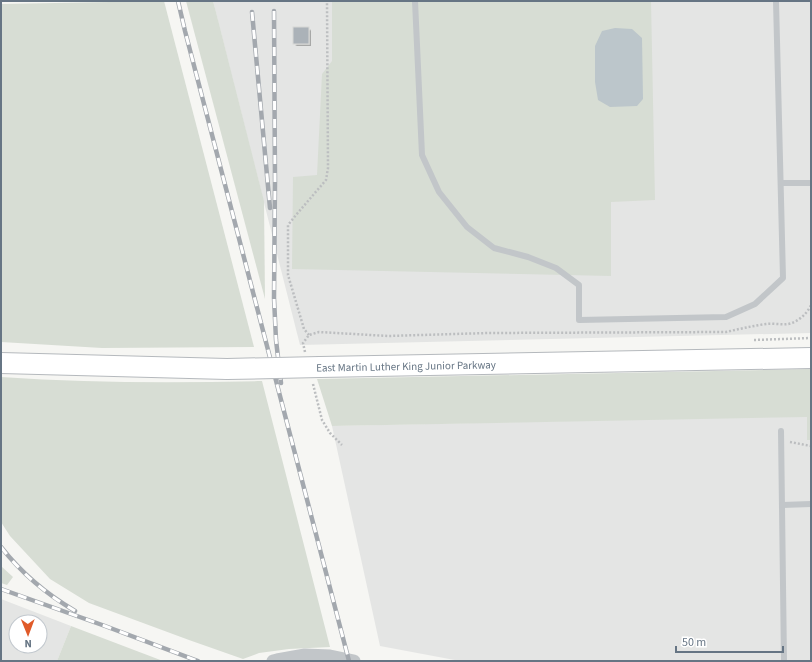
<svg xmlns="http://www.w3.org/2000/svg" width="812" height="662" viewBox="0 0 812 662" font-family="'Source Sans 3',sans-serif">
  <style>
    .built { fill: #e4e5e4; fill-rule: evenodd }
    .green { fill: #d7ddd4 }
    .water { fill: #bcc6cb }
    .building { fill: #abb2b8; stroke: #d8d8d6; filter: url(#shadow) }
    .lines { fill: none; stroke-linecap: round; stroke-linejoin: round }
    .primary-casing { stroke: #b5b9bd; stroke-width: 22 }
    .path { stroke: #bcbec0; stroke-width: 2.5; stroke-dasharray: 2 2; stroke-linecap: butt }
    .service { stroke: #c2c6c9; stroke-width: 6 }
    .minor { stroke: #c2c6c9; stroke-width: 13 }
    .primary { stroke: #fff; stroke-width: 20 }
    .rail-casing { stroke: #a3a8ae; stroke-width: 4.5 }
    .rail { stroke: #fff; stroke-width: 3; stroke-dasharray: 9; stroke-linecap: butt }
    .primary-bridge-casing { stroke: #b5b9bd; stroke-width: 22; stroke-linecap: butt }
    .primary-bridge { stroke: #fff; stroke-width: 20 }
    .labels { text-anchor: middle; stroke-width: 4; stroke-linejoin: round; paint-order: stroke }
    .street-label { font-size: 11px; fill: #667584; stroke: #fff }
  </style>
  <defs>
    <filter id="shadow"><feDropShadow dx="3.5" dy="3.5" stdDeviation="0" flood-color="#0004"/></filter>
  </defs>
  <rect width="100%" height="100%" fill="#f6f6f3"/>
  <g class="built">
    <polygon points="213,1 811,1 811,333 300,345"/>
    <polygon points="793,416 808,417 807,440 811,440 811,661 460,661 380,646 332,426"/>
    <path d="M1,599L71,626L57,661H1ZM16,622H40V646H16Z"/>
  </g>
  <g class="green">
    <polygon points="164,1 254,347 102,348 1,342 1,4"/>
    <polygon points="186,1 213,1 216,12 264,201 265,299"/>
    <polygon points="332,1 651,1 655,200 611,202 611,276 292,269 293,177 317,175 322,74 332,61"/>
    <polygon points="811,369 811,440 807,440 807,417 332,426 317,379"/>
    <path d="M1,377C88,383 175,383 262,381L330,647L289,649L259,653L243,659L189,640L89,603L50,579L10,536L1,522Z"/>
    <polygon points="1,566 13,577 7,585 1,583"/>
    <polygon points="71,626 163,661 57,661"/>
  </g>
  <polygon class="water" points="615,28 632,29 642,38 643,99 637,106 610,107 598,100 595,82 595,46 602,31"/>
  <rect class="building" x="293" y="27" width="16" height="17"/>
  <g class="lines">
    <g class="primary-casing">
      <g id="primary">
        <polyline points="1,363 227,369"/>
        <polyline points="320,367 811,358"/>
      </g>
    </g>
    <g class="path">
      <polyline points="309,335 304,329 288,275 288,225 296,215 326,180 328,168 327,1"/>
      <polyline points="754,340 811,338"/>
      <path d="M305,352L303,343L309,335L319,332L388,336L488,333L726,332C739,329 752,326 766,324C773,323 781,325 788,324C798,322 807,314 811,305"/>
      <polyline points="313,384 322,420 330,433 342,445"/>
      <polyline points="790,442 811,446"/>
    </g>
    <g class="service">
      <polyline points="415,1 422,155 439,192 467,227 494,248 528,257 556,268 579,285 579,320 726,317 755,304 783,278 776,1"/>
      <polyline points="781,183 811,183"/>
      <polyline points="781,431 784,661"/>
      <polyline points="782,505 811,504"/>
    </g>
    <polyline class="minor" points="273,661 277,660 305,655 330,656 354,661"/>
    <use href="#primary" class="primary"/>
    <g class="rail-casing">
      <g id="rail">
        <polyline points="178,1 185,31 349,661"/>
        <polyline points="274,11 275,182 274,298 276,340 281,383"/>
        <polyline points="252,12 270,208"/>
        <path d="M1,547C22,574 46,594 75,611"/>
        <polyline points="1,589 105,626 198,661"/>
      </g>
    </g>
    <use href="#rail" class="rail"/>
    <g class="primary-bridge-casing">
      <polyline id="primary-bridge" points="227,369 320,367"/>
    </g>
    <use href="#primary-bridge" class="primary-bridge"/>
  </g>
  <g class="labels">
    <g class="street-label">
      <text transform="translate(406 366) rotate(-1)" y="4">East Martin Luther King Junior Parkway</text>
    </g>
  </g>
  <rect width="812" height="662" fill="none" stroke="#667584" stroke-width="4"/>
  <g transform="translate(28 634) rotate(179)"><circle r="19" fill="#ffffff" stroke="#c2c8ce"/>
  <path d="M0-3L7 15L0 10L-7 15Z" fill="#e05a29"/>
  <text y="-6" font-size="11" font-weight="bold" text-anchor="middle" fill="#667584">N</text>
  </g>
  <path d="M676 646v6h107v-6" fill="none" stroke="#667584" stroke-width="2"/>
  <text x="682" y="646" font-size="12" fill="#667584" stroke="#ffffff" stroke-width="3" paint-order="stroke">50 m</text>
</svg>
